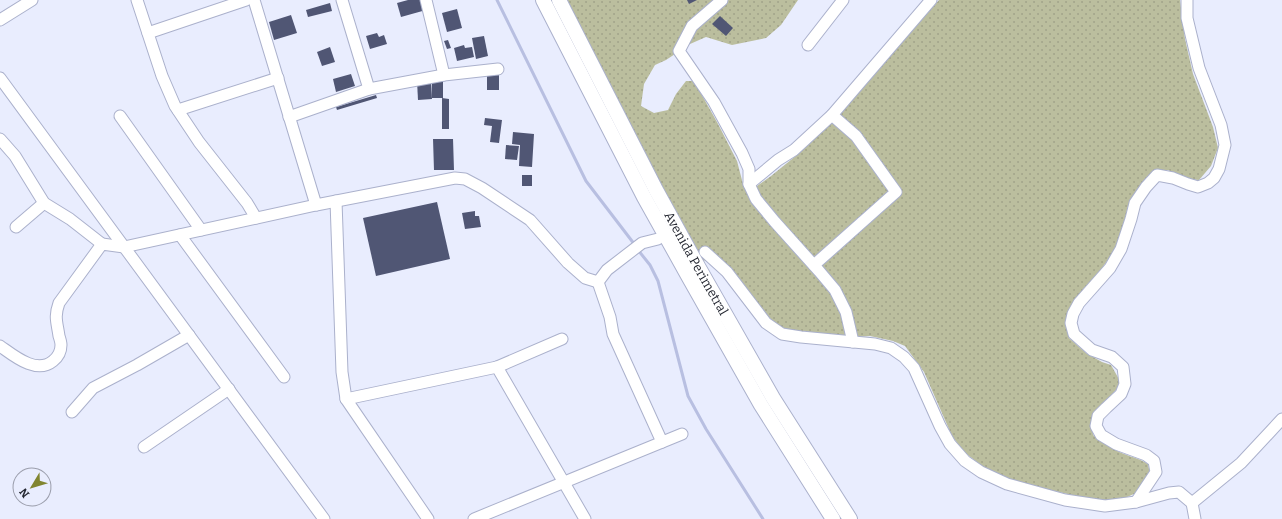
<svg xmlns="http://www.w3.org/2000/svg" width="1282" height="519" viewBox="0 0 1282 519" font-family="Bitter,serif">
  <style>
    .grass { fill: url(#grass-dots) }
    .lines { fill: none; stroke-linecap: round; stroke-linejoin: round }
    .stream { stroke: #b8bfe1; stroke-width: 3 }
    .building { fill: #505674 }
    .minor-casing { stroke: #abb1cc; stroke-width: 13 }
    .major-casing { stroke: #abb1cc; stroke-width: 16 }
    .minor { stroke: #fff; stroke-width: 11 }
    .major { stroke: #fff; stroke-width: 14 }
    .labels { text-anchor: middle; stroke-width: 4; stroke-linejoin: round; paint-order: stroke }
    .street-label { font-size: 13px; fill: #252832; stroke: #e9edfe }
  </style>
  <defs>
    <pattern id="grass-dots" width="8" height="8" patternUnits="userSpaceOnUse"><rect width="8" height="8" fill="#bbbe9e"/><path d="M2 2h.1M6 6h.1" fill="none" stroke="#a1a389" stroke-width="1.8" stroke-linecap="round"/></pattern>
  </defs>
  <rect width="100%" height="100%" fill="#e9edfe"/>
  <path class="grass" d="M557,0H798L781,25L766,38L732,45L706,37L690,44L666,60L655,65L644,84L641,106L654,113L668,110L676,94L686,81H694L717,122L737,161L743,184L757,186L771,176L797,155L833,121L939,0H1180L1185,39L1193,74L1213,127L1218,148L1211,166L1199,180L1186,179L1168,170L1154,171L1138,188L1128,206L1121,235L1114,251L1100,271L1084,288L1072,305L1066,324L1069,338L1086,353L1102,362L1111,365L1120,381L1117,389L1102,404L1092,417L1093,435C1103,442 1113,450 1124,454C1134,458 1138,458 1148,464L1150,474L1136,493L1125,498L1107,500L1090,499L1023,484L1004,477L986,469L964,452L952,436L924,372L905,346L893,341L870,336L856,337L794,332L779,326L765,314L716,265L693,256Z"/>
  <g class="lines">
    <g class="stream">
      <polyline points="497,0 586,181 635,245"/>
      <polyline points="638,250 650,265 658,281 688,396 706,429 763,519"/>
    </g>
  </g>
  <g class="building">
    <polygon points="408,0 423,0 426,10 401,17 397,3"/>
    <polygon points="687,0 697,0 689,4"/>
    <polygon points="330,3 332,11 308,17 306,10"/>
    <polygon points="457,9 462,28 447,32 442,13"/>
    <polygon points="291,15 297,33 274,40 269,22"/>
    <polygon points="720,16 733,28 726,36 712,24"/>
    <polygon points="377,33 379,37 384,35 387,44 370,49 366,36"/>
    <polygon points="484,36 488,56 476,59 472,38"/>
    <polygon points="448,40 451,48 447,49 444,41"/>
    <polygon points="464,45 465,48 472,47 474,57 457,61 454,48"/>
    <polygon points="330,47 335,62 322,66 317,52"/>
    <polygon points="351,74 355,86 336,92 333,79"/>
    <rect x="487" y="74" width="12" height="16"/>
    <polygon points="431,80 432,99 418,100 417,81"/>
    <rect x="432" y="80" width="11" height="18"/>
    <polygon points="376,95 377,98 337,110 336,107"/>
    <polygon points="442,98 449,99 449,129 442,129"/>
    <polygon points="485,118 502,120 499,143 490,142 492,126 484,125"/>
    <polygon points="513,132 534,134 532,167 519,166 520,145 512,144"/>
    <polygon points="433,139 453,139 454,170 434,170"/>
    <polygon points="506,145 519,146 517,160 505,159"/>
    <rect x="522" y="175" width="10" height="11"/>
    <polygon points="437,202 450,259 376,276 363,218"/>
    <polygon points="475,211 475,216 479,216 481,227 465,229 462,213"/>
  </g>
  <g class="lines">
    <g class="minor-casing">
      <g id="minor">
        <polyline points="137,0 162,76 175,106 199,142 247,203 256,218"/>
        <polyline points="254,0 316,205"/>
        <polyline points="342,0 369,89"/>
        <polyline points="426,0 444,75"/>
        <polyline points="722,0 692,26 679,51 714,102 742,153 749,169 749,184 756,199 775,222 819,271 835,290 846,312 853,342"/>
        <polyline points="0,20 32,0"/>
        <polyline points="148,33 246,0"/>
        <polyline points="808,45 843,0"/>
        <polyline points="0,78 324,519"/>
        <polyline points="178,110 278,78"/>
        <polyline points="120,116 201,230"/>
        <polyline points="289,117 369,89 444,75 498,69"/>
        <polyline points="0,139 15,156 44,203 70,219 102,244"/>
        <polyline points="749,184 778,160 794,150 832,115 931,0"/>
        <polyline points="336,201 342,372 346,399 428,519"/>
        <polyline points="16,227 44,203"/>
        <polyline points="180,235 284,377"/>
        <polyline points="705,252 727,272 766,323 782,334 801,337 875,344 891,348 904,357 914,368 940,426 950,444 965,461 981,472 1007,484 1065,500 1105,506 1136,502 1169,493 1179,492 1192,503 1195,519"/>
        <polyline points="814,265 896,192 856,136 832,115"/>
        <polyline points="598,282 610,317 613,334 662,442"/>
        <path d="M0,346C13,355 36,375 53,361C58,357 61,352 61,345C61,342 60,339 59,336C57,322 54,317 59,303L102,244L124,247L316,205L455,178L465,179L482,188L530,220L568,263L585,278L598,282L607,270L642,243L658,239"/>
        <polyline points="497,367 585,519"/>
        <polyline points="346,399 497,367 562,339"/>
        <polyline points="72,412 93,388 137,365 189,335"/>
        <polyline points="144,447 229,389"/>
        <polyline points="1136,502 1156,472 1154,461 1146,455 1116,444 1101,435 1096,426 1098,416 1106,408 1121,394 1125,384 1123,367 1112,357 1092,350 1074,334 1071,323 1073,314 1079,303 1110,268 1121,249 1131,219 1135,203 1146,187 1157,175 1173,178 1188,184 1198,187 1208,183 1214,178 1219,169 1225,145 1221,125 1199,68 1187,18 1187,0"/>
        <polyline points="1192,503 1241,463 1282,419"/>
        <polyline points="474,519 682,434"/>
      </g>
    </g>
    <g class="major-casing">
      <g id="major">
        <polyline points="543,0 644,197 687,274 761,405 833,519"/>
        <path id="s1" d="M559,0L656,190L699,268L773,398L850,519"/>
      </g>
    </g>
    <use href="#minor" class="minor"/>
    <use href="#major" class="major"/>
  </g>
  <g class="labels">
    <g class="street-label">
      <text dy="5" stroke="none"><textPath href="#s1" startOffset="297">Avenida Perimetral</textPath></text>
    </g>
  </g>
  <g transform="translate(32 487) rotate(232)"><circle r="19" fill="#e9edfe" stroke="#9b9eac"/>
  <path d="M0-3L7 15L0 10L-7 15Z" fill="#818530"/>
  <text y="-6" font-size="11" font-weight="bold" text-anchor="middle" fill="#252832">N</text>
  </g>
</svg>
